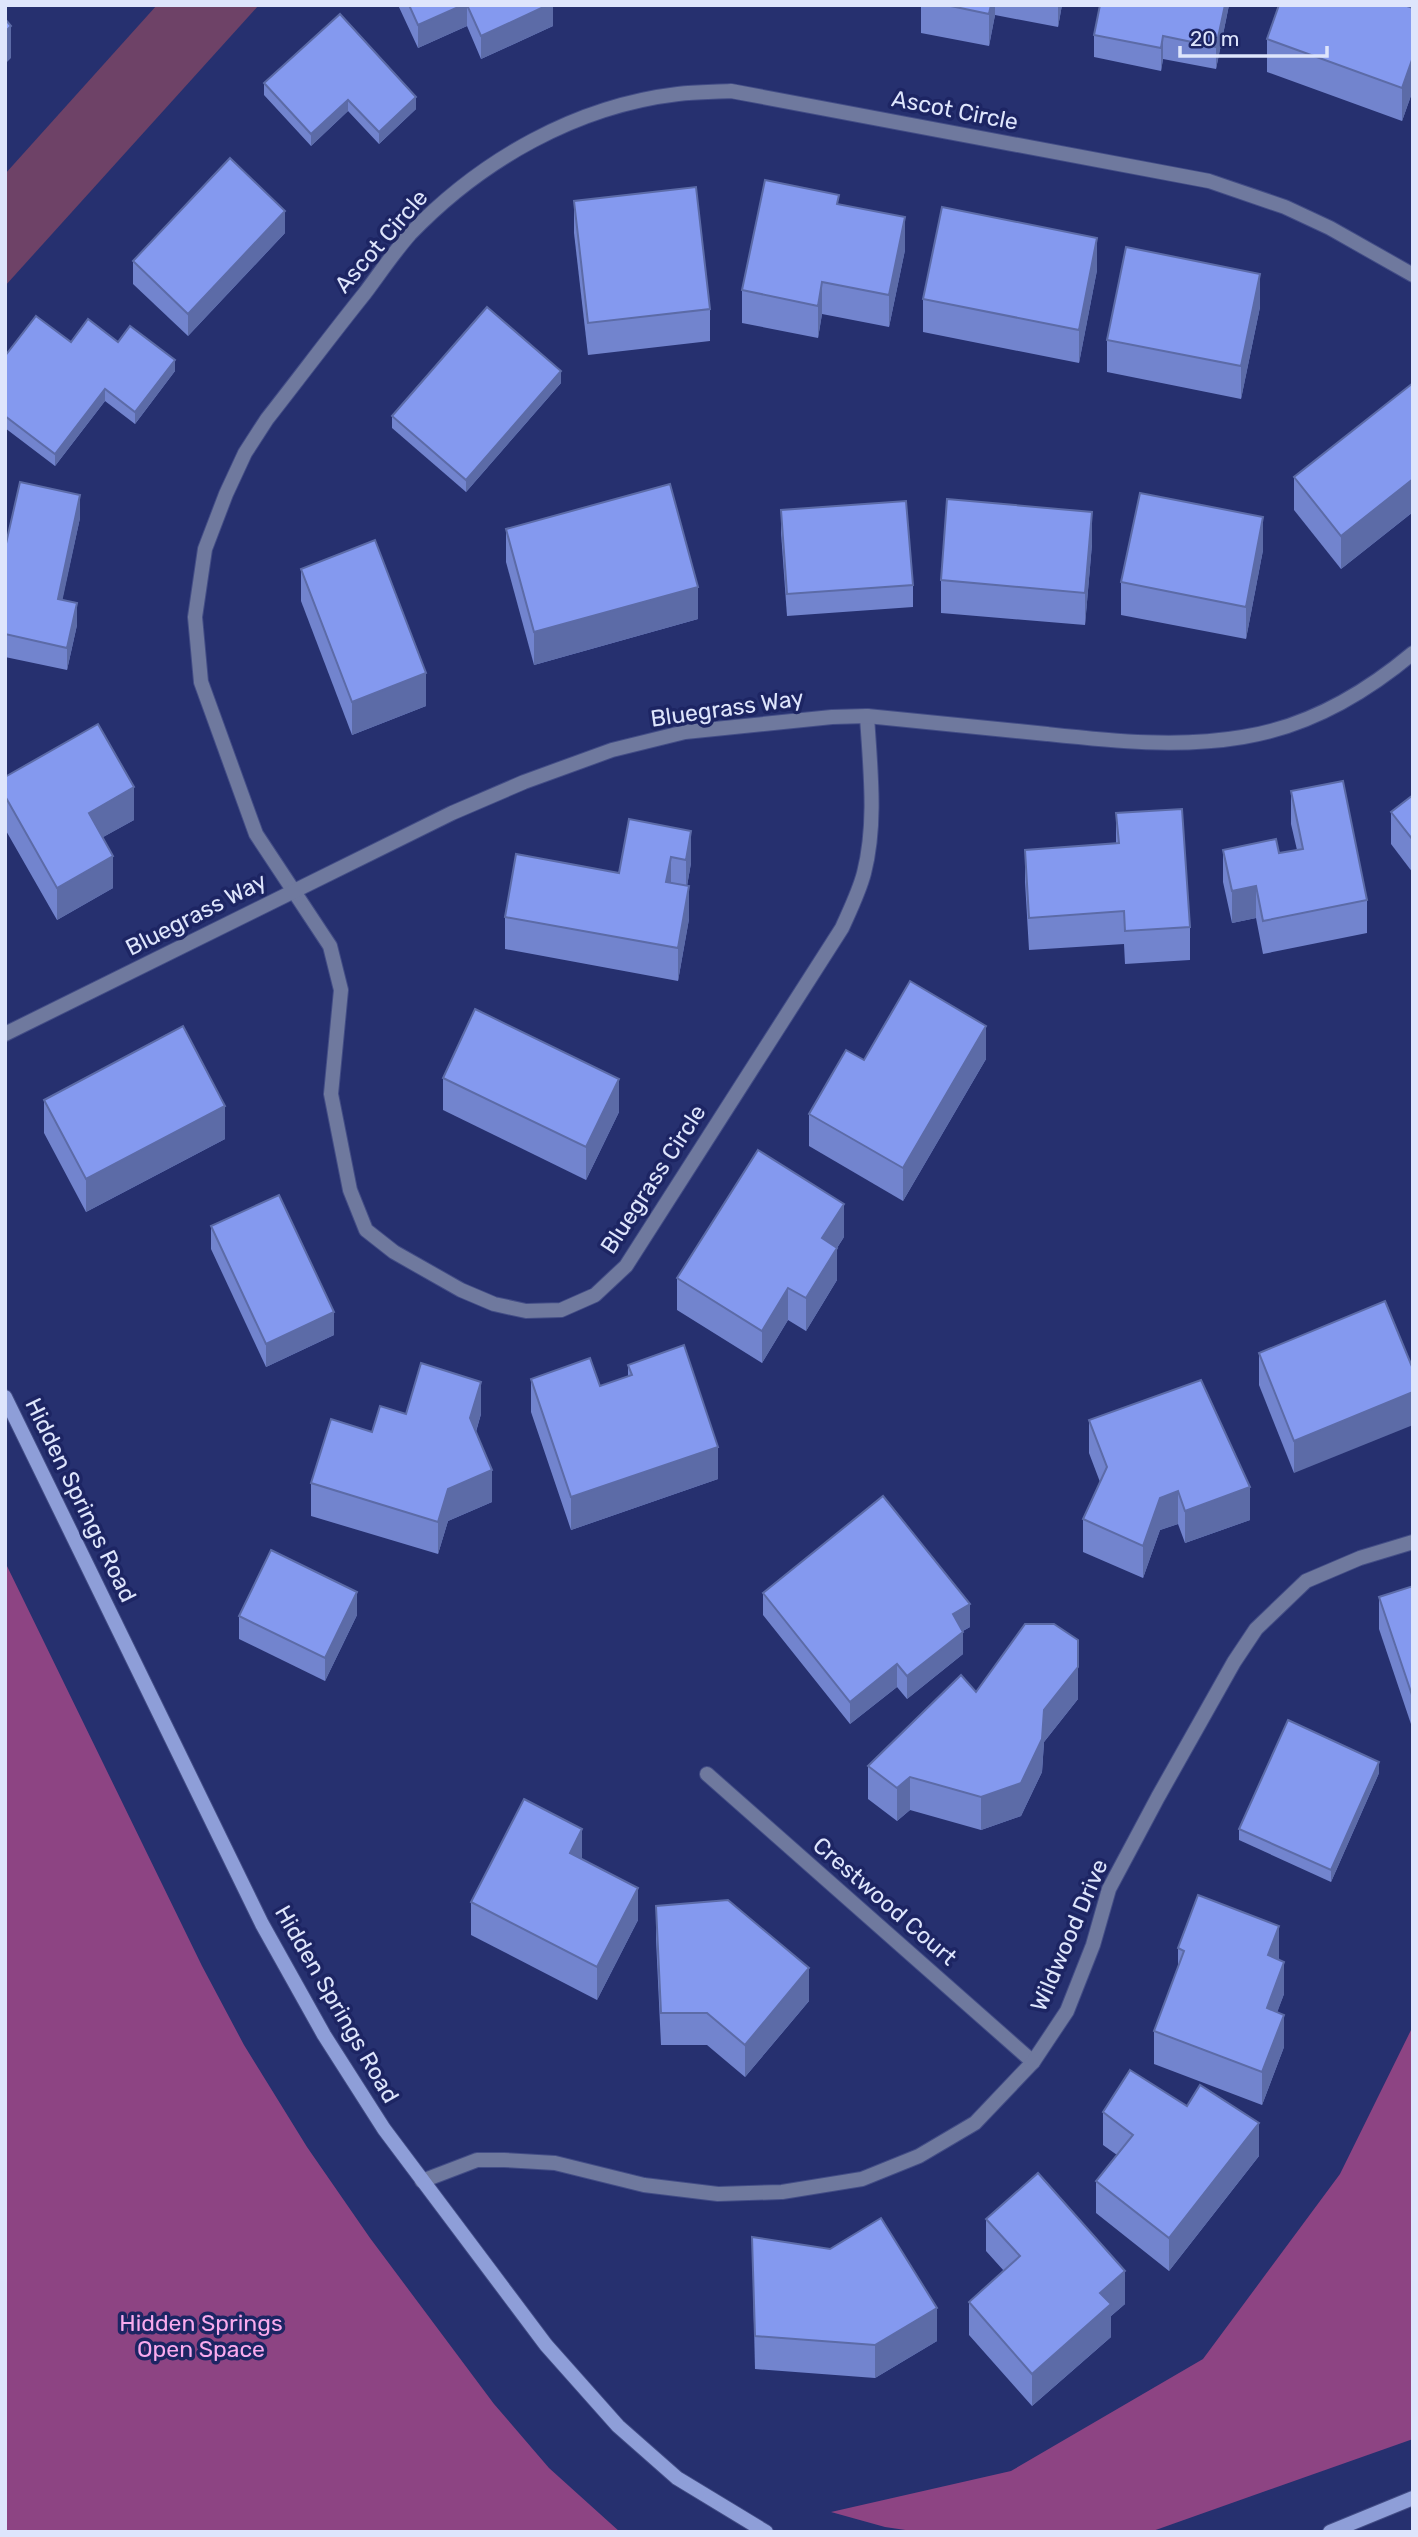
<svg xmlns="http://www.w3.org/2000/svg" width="1418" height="2537" viewBox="0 0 1418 2537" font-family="Rubik,sans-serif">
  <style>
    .green { fill: #6e4267 }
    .forest { fill: #8d4483 }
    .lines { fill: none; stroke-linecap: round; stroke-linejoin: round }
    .street-casing { stroke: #434d86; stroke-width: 16 }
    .secondary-casing { stroke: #434d86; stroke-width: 16 }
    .street { stroke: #6f799e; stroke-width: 14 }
    .secondary { stroke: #8e9ed8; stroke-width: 14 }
    .wall { fill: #7284ce }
    .shaded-wall { fill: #5c6ba7 }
    .building { fill: #8499ef; stroke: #5c6ba7; stroke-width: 2 }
    .labels { text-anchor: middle; stroke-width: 7; stroke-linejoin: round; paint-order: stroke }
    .street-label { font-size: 23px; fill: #dee5fc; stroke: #1d2563 }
    .park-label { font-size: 23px; fill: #faaaed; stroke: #1d2563 }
  </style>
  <rect width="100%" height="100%" fill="#26306f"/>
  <polygon class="green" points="157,5 259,5 5,286 5,174"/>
  <g class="forest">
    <polygon points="5,1562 202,1966 244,2045 307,2147 370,2238 494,2404 549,2468 620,2532 5,2532"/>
    <polygon points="1413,2026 1413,2439 1150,2532 919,2532 885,2527 831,2512 1011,2471 1203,2359 1340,2174"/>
  </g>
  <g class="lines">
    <g class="street-casing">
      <g id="street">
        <path d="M867,716C870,767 877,822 864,873C859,892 850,910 842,928L626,1266L595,1295L561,1310L526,1311L494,1304L461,1290L394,1252L366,1230L350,1190L331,1094L341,990L330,946L256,834L201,682L195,617L205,549L226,494L245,453L267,419C300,377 332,334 365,293C380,273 394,252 410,234C481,160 576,106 678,94C695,92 713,92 731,91L1209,181L1285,207L1330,228L1413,275"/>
        <path d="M5,1034L452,813L524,782L612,750L685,732L832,717L867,716C927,722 987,728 1047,734C1113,741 1178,748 1243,737C1307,727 1364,694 1413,653"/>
        <polyline points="707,1774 1033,2062"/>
        <polyline points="422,2181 477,2160 504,2160 555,2163 644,2185 718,2194 782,2192 862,2179 919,2156 975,2123 1033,2062 1067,2011 1093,1945 1109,1889 1158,1797 1234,1662 1256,1629 1306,1581 1360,1558 1413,1542"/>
      </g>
    </g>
    <g class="secondary-casing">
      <g id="secondary">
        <polyline points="5,1397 262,1924 324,2035 384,2129 546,2345 618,2426 677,2478 766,2532"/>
        <polyline points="1330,2532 1413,2498"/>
      </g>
    </g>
    <use href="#street" class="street"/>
    <use href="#secondary" class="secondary"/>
  </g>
  <g class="wall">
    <polygon points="398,5 553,5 553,26 481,59 467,26 418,48"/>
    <polygon points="921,5 1062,5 1058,27 995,15 989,46 921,33"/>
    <polygon points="1100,5 1229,5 1216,69 1163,59 1161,71 1094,57 1094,35"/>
    <polygon points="1413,8 1413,90 1402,121 1267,72 1267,39"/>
    <polygon points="264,83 416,109 379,144 348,111 311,146 264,95"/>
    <polygon points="574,201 710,309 710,341 588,355 574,233"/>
    <polygon points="839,204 905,250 889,327 822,314 818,338 742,323 742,290"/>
    <polygon points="285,233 188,336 133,284 133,261"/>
    <polygon points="1097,270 1079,363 923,332 923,299"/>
    <polygon points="1260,307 1241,399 1107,372 1107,340"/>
    <polygon points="71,342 118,342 175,371 135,424 105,401 55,466 5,428 5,356"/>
    <polygon points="561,383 466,492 392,428 392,416"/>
    <polygon points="1413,383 1413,512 1341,569 1294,510 1294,477"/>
    <polygon points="781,510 913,585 913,607 787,616 781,533"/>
    <polygon points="80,518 62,600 77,625 67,670 5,657 5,548"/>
    <polygon points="506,529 698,619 534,665 506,562"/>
    <polygon points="1092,544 1085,625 941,613 941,580"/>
    <polygon points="1263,550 1246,639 1121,615 1121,582"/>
    <polygon points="301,569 426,706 352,735 301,601"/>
    <polygon points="5,777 134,820 103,837 113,888 57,920 5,829"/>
    <polygon points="1291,791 1367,900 1367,933 1263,954 1256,918 1232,923 1223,882 1223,850 1279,853 1297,850 1291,824"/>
    <polygon points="1413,795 1413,873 1391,844 1391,812"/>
    <polygon points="1116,813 1190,927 1190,960 1125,964 1124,944 1029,950 1025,882 1025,850 1116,844"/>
    <polygon points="629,819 691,863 687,886 689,919 678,981 505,949 505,917 619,873"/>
    <polygon points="986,1059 903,1201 809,1146 809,1114 864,1060"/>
    <polygon points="443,1078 619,1112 586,1180 443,1110"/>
    <polygon points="44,1100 225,1139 86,1212 44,1133"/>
    <polygon points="211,1226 334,1335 266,1367 211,1249"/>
    <polygon points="844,1237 837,1248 837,1280 806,1331 788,1320 762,1363 677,1310 677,1278"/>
    <polygon points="1385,1301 1294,1473 1259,1385 1259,1353"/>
    <polygon points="628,1365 718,1479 571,1530 531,1412 531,1379 600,1386 628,1376"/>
    <polygon points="406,1414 481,1414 476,1432 492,1502 448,1521 438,1554 311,1516 311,1483"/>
    <polygon points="1089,1420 1250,1520 1185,1543 1178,1524 1160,1530 1143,1578 1083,1552 1083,1519 1100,1482 1089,1453"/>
    <polygon points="1413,1586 1413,1730 1379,1629 1379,1597"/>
    <polygon points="763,1593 970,1627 963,1631 963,1654 907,1699 897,1687 850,1724 763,1615"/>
    <polygon points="357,1615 325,1681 239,1639 239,1616"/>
    <polygon points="976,1692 1078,1699 1044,1742 1042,1772 1021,1816 981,1830 910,1810 897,1821 868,1799 868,1766"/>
    <polygon points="1379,1773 1331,1882 1239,1840 1239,1829"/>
    <polygon points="582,1859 638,1920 597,2000 471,1935 471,1902"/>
    <polygon points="656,1906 809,2001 745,2077 707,2045 661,2045 656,1939"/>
    <polygon points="1178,1948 1279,1958 1284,1994 1277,2012 1284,2047 1262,2105 1154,2064 1154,2031 1178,1969"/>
    <polygon points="1103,2112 1259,2156 1169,2271 1096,2213 1096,2181 1117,2155 1103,2145"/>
    <polygon points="986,2219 1125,2304 1111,2316 1111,2337 1032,2406 969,2335 969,2302 1004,2271 986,2251"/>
    <polygon points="752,2237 937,2341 875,2378 755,2369"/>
  </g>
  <g class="shaded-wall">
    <polygon points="463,5 467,5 467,26 418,48 418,25"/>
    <polygon points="548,5 553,5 553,26 481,59 481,36"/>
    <polygon points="991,5 995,5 995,15 989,46 989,14"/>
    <polygon points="1058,5 1062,5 1058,27"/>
    <polygon points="1225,5 1229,5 1216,69 1216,47"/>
    <polygon points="11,26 11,58 5,64 5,32"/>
    <polygon points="1163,36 1163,59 1161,71 1161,48"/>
    <polygon points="1413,57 1413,90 1402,121 1402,88"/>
    <polygon points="416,97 416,109 379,144 379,132"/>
    <polygon points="348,100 348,111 311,146 311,134"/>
    <polygon points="285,211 285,233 188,336 188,314"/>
    <polygon points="905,217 905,250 889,327 889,295"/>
    <polygon points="1097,238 1097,270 1079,363 1079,330"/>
    <polygon points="1260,274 1260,307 1241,399 1241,366"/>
    <polygon points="822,282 822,314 818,338 818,306"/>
    <polygon points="175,360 175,371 135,424 135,412"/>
    <polygon points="561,371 561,383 466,492 466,480"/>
    <polygon points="105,389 105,401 55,466 55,454"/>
    <polygon points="1413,479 1413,512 1341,569 1341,536"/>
    <polygon points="80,495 80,518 58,621 58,599"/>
    <polygon points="1092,512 1092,544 1085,625 1085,593"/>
    <polygon points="1263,517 1263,550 1246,639 1246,607"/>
    <polygon points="698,587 698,619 534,665 534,632"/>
    <polygon points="77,603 77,625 67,670 67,648"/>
    <polygon points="426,673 426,706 352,735 352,702"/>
    <polygon points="134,787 134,820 89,845 89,813"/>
    <polygon points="691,831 691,863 686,892 686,860"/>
    <polygon points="113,856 113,888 57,920 57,888"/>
    <polygon points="671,857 671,889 666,882"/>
    <polygon points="689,886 689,919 678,981 678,948"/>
    <polygon points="1256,886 1256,918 1232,923 1232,891"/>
    <polygon points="986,1026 986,1059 903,1201 903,1168"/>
    <polygon points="619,1079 619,1112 586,1180 586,1147"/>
    <polygon points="225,1106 225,1139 86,1212 86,1179"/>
    <polygon points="844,1204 844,1237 822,1271 822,1238"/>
    <polygon points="837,1248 837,1280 806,1331 806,1298"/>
    <polygon points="788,1288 788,1320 762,1363 762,1331"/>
    <polygon points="334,1312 334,1335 266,1367 266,1344"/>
    <polygon points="481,1382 481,1414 470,1451 470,1418"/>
    <polygon points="1413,1392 1413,1425 1294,1473 1294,1441"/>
    <polygon points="718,1447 718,1479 571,1530 571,1497"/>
    <polygon points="492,1470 492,1502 448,1521 438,1554 438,1522 448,1489"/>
    <polygon points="1250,1487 1250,1520 1185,1543 1185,1511"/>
    <polygon points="1178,1491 1178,1524 1160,1530 1143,1578 1143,1546 1160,1498"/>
    <polygon points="357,1592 357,1615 325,1681 325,1658"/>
    <polygon points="970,1604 970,1627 953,1636 953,1614"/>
    <polygon points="963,1632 963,1654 907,1699 907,1676"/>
    <polygon points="1078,1640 1078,1699 1044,1742 1042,1772 1021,1816 981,1830 981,1797 1044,1710"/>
    <polygon points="897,1664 897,1687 850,1724 850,1702"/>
    <polygon points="1379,1762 1379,1773 1331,1882 1331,1870"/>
    <polygon points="910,1777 910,1810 897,1821 897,1788"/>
    <polygon points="582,1829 582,1861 570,1853"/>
    <polygon points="638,1888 638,1920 597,2000 597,1967"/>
    <polygon points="1279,1926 1279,1958 1268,1988 1268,1955"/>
    <polygon points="1284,1962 1284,1994 1267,2040 1267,2008"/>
    <polygon points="809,1968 809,2001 745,2077 745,2045"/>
    <polygon points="1284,2015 1284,2047 1262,2105 1262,2072"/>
    <polygon points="1259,2123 1259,2156 1169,2271 1169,2238"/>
    <polygon points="1125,2271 1125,2304 1111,2316 1111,2337 1032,2406 1032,2374 1100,2293"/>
    <polygon points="937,2308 937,2341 875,2378 875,2345"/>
  </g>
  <g class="building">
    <polygon points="409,5 463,5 418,25"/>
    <polygon points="467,5 548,5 481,36"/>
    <polygon points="946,5 991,5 989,14"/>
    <polygon points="1100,5 1225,5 1216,47 1163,36 1161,48 1094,35"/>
    <polygon points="1279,5 1404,5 1413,8 1413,57 1402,88 1267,39"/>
    <polygon points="340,14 416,97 379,132 348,100 311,134 264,83"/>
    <polygon points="5,19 11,26 5,32"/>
    <polygon points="230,158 285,211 188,314 133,261"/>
    <polygon points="765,180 839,195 837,204 905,217 889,295 822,282 818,306 742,290"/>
    <polygon points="696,187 710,309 588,323 574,201"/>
    <polygon points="942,207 1097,238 1079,330 923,299"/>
    <polygon points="1126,247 1260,274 1241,366 1107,340"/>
    <polygon points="487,307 561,371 466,480 392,416"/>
    <polygon points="36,316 71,342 88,319 118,342 130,326 175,360 135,412 105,389 55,454 5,416 5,356"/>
    <polygon points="1413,383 1413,479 1341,536 1294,477"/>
    <polygon points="20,482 80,495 58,599 77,603 67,648 5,634 5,548"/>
    <polygon points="670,484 698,587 534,632 506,529"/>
    <polygon points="1140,493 1263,517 1246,607 1121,582"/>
    <polygon points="947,499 1092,512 1085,593 941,580"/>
    <polygon points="906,501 913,585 787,594 781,510"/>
    <polygon points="375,540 426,673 352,702 301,569"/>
    <polygon points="98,724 134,787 89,813 113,856 57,888 5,796 5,777"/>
    <polygon points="1343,781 1367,900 1263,921 1256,886 1232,891 1223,850 1276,839 1279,853 1303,849 1291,791"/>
    <polygon points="1413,795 1413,840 1391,812"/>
    <polygon points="1182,809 1190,927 1125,931 1124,911 1029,918 1025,850 1119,843 1116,813"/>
    <polygon points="629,819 691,831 686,860 671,857 666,882 689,886 678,948 505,917 516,854 619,873"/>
    <polygon points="910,981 986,1026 903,1168 809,1114 846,1050 864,1060"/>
    <polygon points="475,1009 619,1079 586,1147 443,1078"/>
    <polygon points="183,1026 225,1106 86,1179 44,1100"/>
    <polygon points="758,1150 844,1204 822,1238 837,1248 806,1298 788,1288 762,1331 677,1278"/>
    <polygon points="279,1195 334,1312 266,1344 211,1226"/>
    <polygon points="1385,1301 1413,1369 1413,1392 1294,1441 1259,1353"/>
    <polygon points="684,1345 718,1447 571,1497 531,1379 590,1358 600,1386 632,1375 628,1365"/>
    <polygon points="421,1363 481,1382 470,1418 492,1470 448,1489 438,1522 311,1483 331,1419 372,1432 380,1406 406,1414"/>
    <polygon points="1201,1380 1250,1487 1185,1511 1178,1491 1160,1498 1143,1546 1083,1519 1107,1467 1089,1420"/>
    <polygon points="883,1496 970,1604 953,1614 963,1632 907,1676 897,1664 850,1702 763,1593"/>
    <polygon points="271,1550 357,1592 325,1658 239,1616"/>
    <polygon points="1413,1586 1413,1698 1379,1597"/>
    <polygon points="1025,1624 1054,1624 1078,1640 1078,1667 1044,1710 1042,1739 1021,1783 981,1797 910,1777 897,1788 868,1766 961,1675 976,1692"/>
    <polygon points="1288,1720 1379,1762 1331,1870 1239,1829"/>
    <polygon points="524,1799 582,1829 570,1853 638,1888 597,1967 471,1902"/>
    <polygon points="1198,1895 1279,1926 1268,1955 1284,1962 1267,2008 1284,2015 1262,2072 1154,2031 1184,1951 1178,1948"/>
    <polygon points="728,1900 809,1968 745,2045 707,2013 661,2013 656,1906"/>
    <polygon points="1130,2070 1187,2106 1200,2085 1259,2123 1169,2238 1096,2181 1133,2135 1103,2112"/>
    <polygon points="1038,2173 1125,2271 1100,2293 1111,2304 1032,2374 969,2302 1020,2256 986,2219"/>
    <polygon points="881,2218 937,2308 875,2345 755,2336 752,2237 830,2249"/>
  </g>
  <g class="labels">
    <g class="street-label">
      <text transform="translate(955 110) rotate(11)" y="8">Ascot Circle</text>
      <text transform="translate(381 241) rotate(-49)" y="8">Ascot Circle</text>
      <text transform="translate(727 708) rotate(-8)" y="8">Bluegrass Way</text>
      <text transform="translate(196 914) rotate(-27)" y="8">Bluegrass Way</text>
      <text transform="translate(653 1179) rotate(-57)" y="8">Bluegrass Circle</text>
      <text transform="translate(81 1500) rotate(64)" y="8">Hidden Springs Road</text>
      <text transform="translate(885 1901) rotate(41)" y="8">Crestwood Court</text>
      <text transform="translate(1069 1935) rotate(-67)" y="8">Wildwood Drive</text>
      <text transform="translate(337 2004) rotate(60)" y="8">Hidden Springs Road</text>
    </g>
    <g class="park-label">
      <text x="201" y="2331">Hidden Springs<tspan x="201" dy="26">Open Space</tspan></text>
    </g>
  </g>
  <rect width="1418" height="2537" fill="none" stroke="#dee5fc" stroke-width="14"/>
  <path d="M1180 46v10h147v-10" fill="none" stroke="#dee5fc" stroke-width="3.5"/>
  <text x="1190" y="46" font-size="21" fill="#dee5fc" stroke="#1d2563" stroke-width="5" paint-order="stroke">20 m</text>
</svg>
